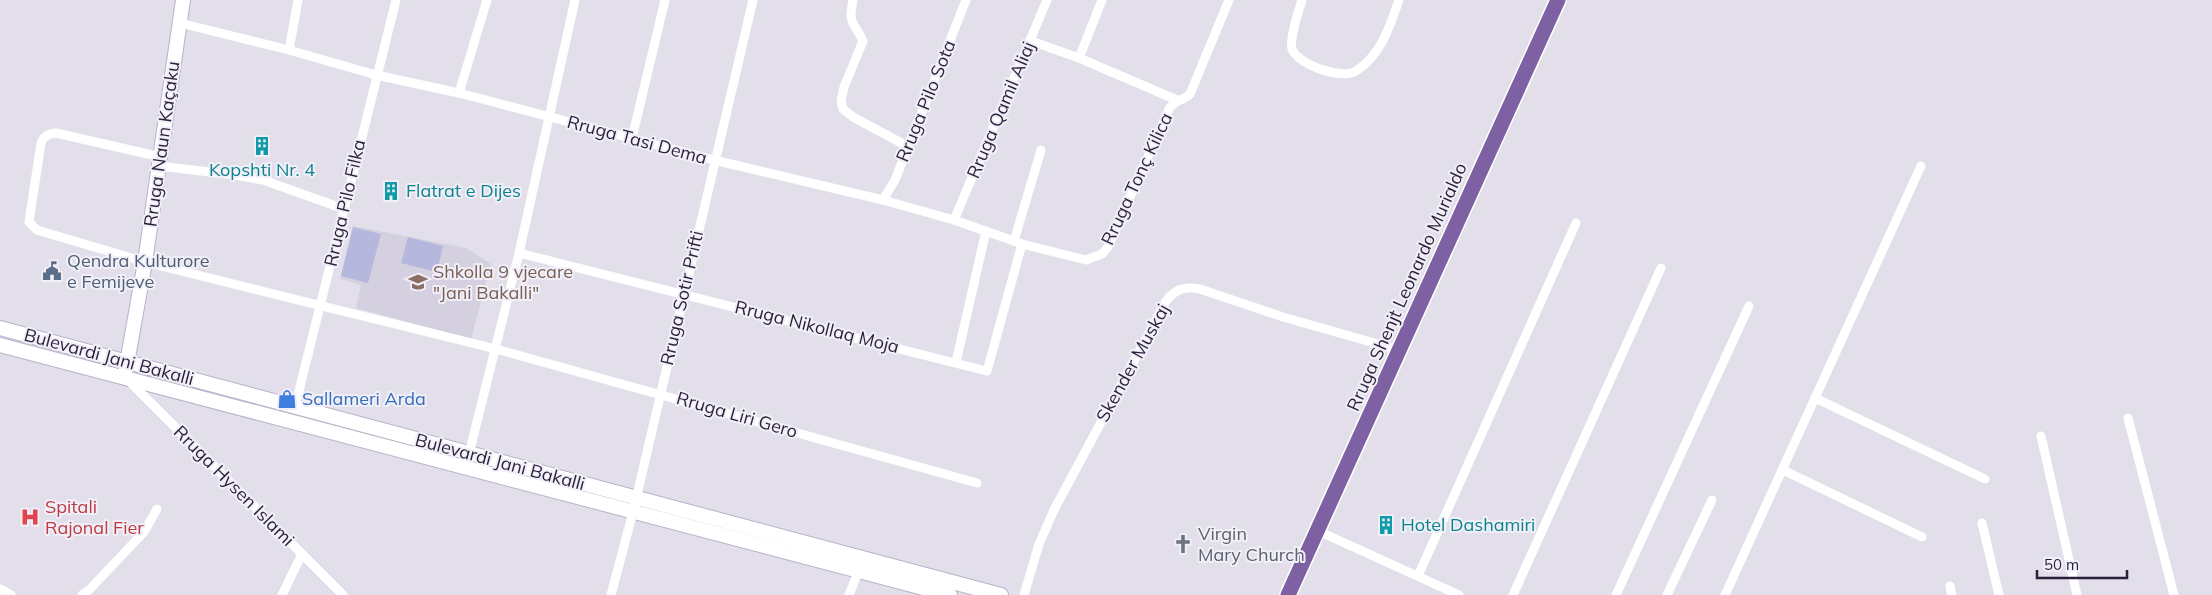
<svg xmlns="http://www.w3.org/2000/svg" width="2212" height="595" viewBox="0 0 2212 595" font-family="Mulish,sans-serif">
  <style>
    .built { fill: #d4d0df }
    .green { fill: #b6b7dd }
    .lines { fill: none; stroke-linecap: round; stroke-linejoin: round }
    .secondary-casing { stroke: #bab1cb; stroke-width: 16 }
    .primary-casing { stroke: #fff; stroke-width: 18 }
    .street { stroke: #fff; stroke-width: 9 }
    .secondary { stroke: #fff; stroke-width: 14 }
    .primary { stroke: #7e61a3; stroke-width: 15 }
    .labels { text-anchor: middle; stroke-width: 4; stroke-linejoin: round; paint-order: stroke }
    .street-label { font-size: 18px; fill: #2b1f3b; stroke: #f1eff7 }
    .culture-label { font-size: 18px; fill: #0d838f; stroke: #f1eff7; text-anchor: start }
    .service-label { font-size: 18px; fill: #4e5e75; stroke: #f1eff7; text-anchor: start }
    .education-label { font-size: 18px; fill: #785e54; stroke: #f1eff7; text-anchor: start }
    .shop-label { font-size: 18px; fill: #366cbe; stroke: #f1eff7; text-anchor: start }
    .health-label { font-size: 18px; fill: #be3a42; stroke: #f1eff7; text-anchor: start }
    .worship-label { font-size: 18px; fill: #5b616d; stroke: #f1eff7; text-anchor: start }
  </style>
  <rect width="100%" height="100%" fill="#e2dfeb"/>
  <polygon class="built" points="353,226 466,248 491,264 471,339 356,308 361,285 340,279"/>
  <g class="green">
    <polygon points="353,227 381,234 368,283 341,276"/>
    <polygon points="408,237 443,246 437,272 401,263"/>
  </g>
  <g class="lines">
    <g class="secondary-casing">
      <g id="secondary">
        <polyline points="0,328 1001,595"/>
        <polyline points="0,345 950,595"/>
        <polyline points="126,369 145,262 183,0"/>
      </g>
    </g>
    <g class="primary-casing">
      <polyline id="primary" points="1288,595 1558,0"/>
    </g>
    <g class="street">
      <path d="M853,0C848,25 853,20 863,41L844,87L841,101L843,109L853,117L907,146"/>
      <path d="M1302,0C1299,10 1289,38 1292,49C1298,65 1342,80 1356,71C1381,55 1390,26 1399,0"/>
      <path d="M180,23L289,50L376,75L459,93L714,160L883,200L954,220L1022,244L1086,260L1102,254L1108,247L1169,109C1174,100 1183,101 1190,94L1229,0"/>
      <polyline points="1031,41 1079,58 1177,100"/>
      <polyline points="289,50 298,0"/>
      <polyline points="1079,58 1102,0"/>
      <polyline points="459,93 487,0"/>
      <polyline points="632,138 665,0"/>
      <path d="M161,157L56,133C48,134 44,136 41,143L29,222L37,230L145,262L496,349L977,483"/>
      <polyline points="159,166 235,175 263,180 344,209"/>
      <polyline points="883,200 895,180 966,0"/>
      <polyline points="954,220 1047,0"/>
      <polyline points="1014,241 1041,150"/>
      <polyline points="519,253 987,371 1022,244"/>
      <polyline points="956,362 986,231"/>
      <polyline points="129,381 343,595"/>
      <polyline points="1815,398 1985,479"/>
      <polyline points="295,407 396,0"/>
      <polyline points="2128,418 2174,595"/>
      <polyline points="2041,436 2077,595"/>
      <polyline points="469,454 519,253 575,0"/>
      <polyline points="1783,470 1922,537"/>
      <polyline points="1982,523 1999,595"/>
      <polyline points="1316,530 1459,595"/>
      <polyline points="1418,576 1576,223"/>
      <polyline points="1950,586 1952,595"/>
      <polyline points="0,589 11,595"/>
      <polyline points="82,595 89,590 144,532 157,509"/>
      <polyline points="282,595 302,554"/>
      <polyline points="611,595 633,512 753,0"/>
      <polyline points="849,595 860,567"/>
      <path d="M1024,595L1039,544L1054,510L1166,301C1175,289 1185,286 1200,289L1283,317L1399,350"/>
      <polyline points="1513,595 1661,268"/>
      <polyline points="1616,595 1749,306"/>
      <polyline points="1667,595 1712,500"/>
      <polyline points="1725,595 1921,166"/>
    </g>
    <use href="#secondary" class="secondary"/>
    <use href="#primary" class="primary"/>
  </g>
  <defs>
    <g id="building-bare" transform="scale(1.5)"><path d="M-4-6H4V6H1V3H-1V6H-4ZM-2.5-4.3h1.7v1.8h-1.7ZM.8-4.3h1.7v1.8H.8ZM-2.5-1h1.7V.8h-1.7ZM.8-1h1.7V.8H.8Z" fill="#0f9aa8" stroke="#f1eff7" stroke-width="2.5" paint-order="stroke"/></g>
    <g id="civic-bare" transform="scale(1.5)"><path d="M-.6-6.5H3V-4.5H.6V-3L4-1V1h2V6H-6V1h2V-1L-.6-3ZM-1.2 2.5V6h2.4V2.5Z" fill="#5c6f8a" stroke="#f1eff7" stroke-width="2.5" paint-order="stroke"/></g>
    <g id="school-bare" transform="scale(1.5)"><path d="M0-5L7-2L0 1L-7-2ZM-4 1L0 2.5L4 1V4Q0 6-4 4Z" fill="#8d6e63" stroke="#f1eff7" stroke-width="2.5" paint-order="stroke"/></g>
    <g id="shop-bare" transform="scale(1.5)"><path d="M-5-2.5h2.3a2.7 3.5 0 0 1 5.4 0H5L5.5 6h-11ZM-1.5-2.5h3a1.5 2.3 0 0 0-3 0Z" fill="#3f7fe0" stroke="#f1eff7" stroke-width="2.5" paint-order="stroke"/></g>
    <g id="hospital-bare" transform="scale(1.5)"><path d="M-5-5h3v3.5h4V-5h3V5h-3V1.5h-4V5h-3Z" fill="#e0444e" stroke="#f1eff7" stroke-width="2.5" paint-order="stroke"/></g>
    <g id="church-bare" transform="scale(1.5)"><path d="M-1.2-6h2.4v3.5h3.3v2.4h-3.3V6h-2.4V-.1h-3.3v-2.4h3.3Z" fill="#6b7280" stroke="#f1eff7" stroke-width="2.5" paint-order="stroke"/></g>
  </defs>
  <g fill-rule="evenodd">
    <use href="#building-bare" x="262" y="146"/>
    <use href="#building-bare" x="391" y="191"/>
    <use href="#civic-bare" x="52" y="271"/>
    <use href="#school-bare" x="418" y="282"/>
    <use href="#shop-bare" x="287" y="399"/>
    <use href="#hospital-bare" x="30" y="517"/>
    <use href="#building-bare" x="1386" y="525"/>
    <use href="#church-bare" x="1183" y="544"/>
  </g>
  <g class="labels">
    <g class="street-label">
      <text transform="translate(926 101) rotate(-68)" y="6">Rruga Pilo Sota</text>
      <text transform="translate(1001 110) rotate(-67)" y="6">Rruga Qamil Aliaj</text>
      <text transform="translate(637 140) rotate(15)" y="6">Rruga Tasi Dema</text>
      <text transform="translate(162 144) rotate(-82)" y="6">Rruga Naun Kaçaku</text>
      <text transform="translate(1137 179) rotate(-65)" y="6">Rruga Tonç Kilica</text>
      <text transform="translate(345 203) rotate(-77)" y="6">Rruga Pilo Filka</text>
      <text transform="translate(1407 287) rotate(-66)" y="6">Rruga Shenjt Leonardo Murialdo</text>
      <text transform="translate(682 298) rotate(-77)" y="6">Rruga Sotir Prifti</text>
      <text transform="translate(817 327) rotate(14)" y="6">Rruga Nikollaq Moja</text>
      <text transform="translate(109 357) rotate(15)" y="6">Bulevardi Jani Bakalli</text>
      <text transform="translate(1133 363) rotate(-61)" y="6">Skender Muskaj</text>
      <text transform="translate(737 415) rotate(16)" y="6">Rruga Liri Gero</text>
      <text transform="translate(500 462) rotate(15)" y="6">Bulevardi Jani Bakalli</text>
      <text transform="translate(234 486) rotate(45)" y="6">Rruga Hysen Islami</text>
    </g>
    <g class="culture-label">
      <text x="262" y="176" text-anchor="middle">Kopshti Nr. 4</text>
      <text x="406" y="197">Flatrat e Dijes</text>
      <text x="1401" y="531">Hotel Dashamiri</text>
    </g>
    <g class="service-label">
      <text x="67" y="267">Qendra Kulturore<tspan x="67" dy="21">e Femijeve</tspan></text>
    </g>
    <g class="education-label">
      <text x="433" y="278">Shkolla 9 vjecare<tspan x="433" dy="21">"Jani Bakalli"</tspan></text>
    </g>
    <g class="shop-label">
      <text x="302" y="405">Sallameri Arda</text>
    </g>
    <g class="health-label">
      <text x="45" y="513">Spitali<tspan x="45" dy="21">Rajonal Fier</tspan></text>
    </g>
    <g class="worship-label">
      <text x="1198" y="540">Virgin<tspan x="1198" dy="21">Mary Church</tspan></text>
    </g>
  </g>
  <path d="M2037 570v8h90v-8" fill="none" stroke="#2b1f3b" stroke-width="2.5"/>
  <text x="2044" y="570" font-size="15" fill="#2b1f3b" stroke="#f1eff7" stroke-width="4" paint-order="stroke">50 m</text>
</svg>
